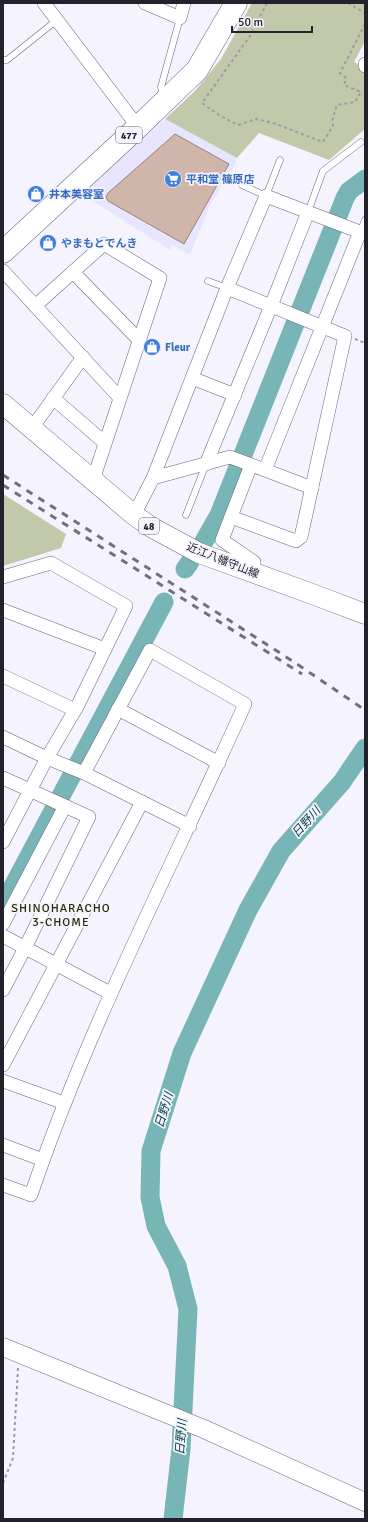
<svg xmlns="http://www.w3.org/2000/svg" width="368" height="1522" viewBox="0 0 368 1522" font-family="Signika,'Noto Sans JP',sans-serif">
  <style>
    .built { fill: #e7e5ff }
    .green { fill: #c1c9aa }
    .lines { fill: none; stroke-linecap: round; stroke-linejoin: round }
    .river { stroke: #78b5b7; stroke-width: 19 }
    .building { fill: #d0b6aa; stroke: #9b8276 }
    .lane-casing { stroke: #69667c; stroke-width: 7 }
    .street-casing { stroke: #69667c; stroke-width: 14 }
    .secondary-casing { stroke: #69667c; stroke-width: 19 }
    .primary-casing { stroke: #69667c; stroke-width: 21 }
    .highway-casing { stroke: #69667c; stroke-width: 23 }
    .path { stroke: #9c9aa5; stroke-width: 2; stroke-dasharray: 3 3; stroke-linecap: butt }
    .lane { stroke: #fff; stroke-width: 6 }
    .street { stroke: #fff; stroke-width: 13 }
    .secondary { stroke: #fff; stroke-width: 18 }
    .primary { stroke: #fff; stroke-width: 20 }
    .highway { stroke: #fff; stroke-width: 22 }
    .rail { stroke: #72717b; stroke-width: 3; stroke-dasharray: 7 7; stroke-linecap: butt }
    .labels { text-anchor: middle; stroke-width: 3.5; stroke-linejoin: round; paint-order: stroke }
    .shield { fill: #f4f3fe; stroke: #62606a; stroke-width: 1 }
    .shield-label { font-size: 10px; font-weight: bold; fill: #23212b }
    .shop-label { font-size: 11px; font-weight: bold; fill: #366cbe; stroke: #f4f3fe; text-anchor: start }
    .street-label { font-size: 11px; fill: #23212b; stroke: #f4f3fe }
    .water-label { font-size: 12px; font-style: italic; fill: #0a4446; stroke: #f4f3fe }
    .neighbourhood-label { font-size: 12px; letter-spacing: 1px; fill: #2c2b01; stroke: #f4f3fe }
  </style>
  <rect width="100%" height="100%" fill="#f4f3fe"/>
  <polygon class="built" points="165,119 237,158 235,162 236,163 211,203 190,255 172,245 170,250 85,196 90,189 88,188"/>
  <g class="green">
    <polygon points="252,3 365,3 365,41 354,62 365,68 365,129 329,160 259,133 237,158 165,119 195,91 221,59"/>
    <polygon points="3,494 66,534 61,548 3,566"/>
  </g>
  <g class="lines">
    <g class="river">
      <polyline points="202,545 219,515 345,198 349,191 365,179"/>
      <polyline points="185,569 190,562"/>
      <polyline points="3,905 164,602"/>
      <polyline points="173,1519 181,1449 188,1309 177,1266 156,1226 150,1197 151,1151 182,1053 248,910 281,851 342,782 365,748"/>
    </g>
  </g>
  <polygon class="building" points="175,134 229,164 184,244 108,201 106,197 108,193"/>
  <g class="lines">
    <g class="lane-casing">
      <g id="lane">
        <polyline points="3,60 7,60 57,20"/>
        <polyline points="163,96 161,87 180,18"/>
        <polyline points="242,185 266,196 280,160"/>
        <polyline points="308,212 323,171 361,142"/>
        <polyline points="360,232 365,220"/>
        <polyline points="208,281 227,288"/>
        <polyline points="186,515 206,464"/>
      </g>
    </g>
    <g class="street-casing">
      <g id="street">
        <polyline points="44,3 138,127"/>
        <polyline points="145,3 180,18 184,3"/>
        <polyline points="365,64 365,66"/>
        <polyline points="3,271 120,398"/>
        <polyline points="73,272 139,340"/>
        <polyline points="227,288 345,336 301,537 296,541 231,517"/>
        <polyline points="35,306 104,244 160,278 93,480"/>
        <polyline points="192,378 235,395"/>
        <polyline points="53,398 105,443"/>
        <polyline points="32,428 83,357"/>
        <polyline points="206,464 271,306 308,212"/>
        <polyline points="251,465 222,540 254,562 254,572"/>
        <polyline points="265,470 312,488"/>
        <polyline points="134,515 153,478 227,288 266,196 360,232 265,470 230,457 153,478"/>
        <polyline points="3,577 51,563 126,606 78,705 47,758 3,842"/>
        <polyline points="3,610 105,649"/>
        <polyline points="3,676 75,710"/>
        <polyline points="118,709 219,763"/>
        <polyline points="3,737 47,758 84,773 190,826"/>
        <polyline points="3,778 89,817 25,948 3,990"/>
        <polyline points="3,924 65,806"/>
        <polyline points="3,936 110,993"/>
        <polyline points="3,1065 142,802"/>
        <polyline points="3,1081 64,1103"/>
        <polyline points="3,1145 43,1160"/>
        <path d="M3,1185L31,1195C88,1026 172,867 245,704L150,650L84,773"/>
      </g>
    </g>
    <g class="secondary-casing">
      <polyline id="secondary" points="3,1347 204,1429 365,1502"/>
    </g>
    <g class="primary-casing">
      <polyline id="primary" points="3,404 134,515 151,527 199,553 315,595 365,614"/>
    </g>
    <g class="highway-casing">
      <polyline id="highway" points="3,252 138,127 197,70 236,3"/>
    </g>
    <g class="path">
      <polyline points="267,3 250,36 202,103 219,115 238,125 256,119 273,123 323,142 333,126 332,121 337,105 355,102 361,92 344,85 346,78 340,73 365,24"/>
      <polyline points="348,3 365,13"/>
      <polyline points="355,339 365,343"/>
      <polyline points="3,1483 13,1458 18,1368"/>
    </g>
    <use href="#lane" class="lane"/>
    <use href="#street" class="street"/>
    <use href="#secondary" class="secondary"/>
    <use href="#primary" class="primary"/>
    <use href="#highway" class="highway"/>
    <g class="rail">
      <polyline points="3,475 294,662 365,710"/>
      <polyline points="3,485 302,674"/>
    </g>
  </g>
  <defs>
    <g id="supermarket-disc" transform="scale(0.9)"><circle r="9.5" fill="#3f7fe0" stroke="#f4f3fe"/><path d="M-6-5.5h2.5l.6 2H6L4.5 2H-2.5L-4.4-4H-6ZM-1.5 3.2a1.3 1.3 0 1 0 .1 0ZM3 3.2a1.3 1.3 0 1 0 .1 0Z" fill="#fff"/></g>
    <g id="shop-disc" transform="scale(0.9)"><circle r="9.5" fill="#3f7fe0" stroke="#f4f3fe"/><path d="M-5-2.5h2.3a2.7 3.5 0 0 1 5.4 0H5L5.5 6h-11ZM-1.5-2.5h3a1.5 2.3 0 0 0-3 0Z" fill="#fff"/></g>
  </defs>
  <g fill-rule="evenodd">
    <use href="#supermarket-disc" x="173" y="179"/>
    <use href="#shop-disc" x="36" y="194"/>
    <use href="#shop-disc" x="48" y="243"/>
    <use href="#shop-disc" x="152" y="347"/>
  </g>
  <g class="labels">
    <g class="shield">
      <rect x="116" y="127" width="26" height="16" rx="3"/>
      <rect x="139" y="518" width="20" height="16" rx="3"/>
    </g>
    <g class="shield-label">
      <text x="129" y="139">477</text>
      <text x="149" y="530">48</text>
    </g>
    <g class="shop-label">
      <text x="186" y="183">平和堂 篠原店</text>
      <text x="49" y="198">井本美容室</text>
      <text x="61" y="247">やまもとでんき</text>
      <text x="165" y="351">Fleur</text>
    </g>
    <g class="street-label">
      <text transform="translate(223 560) rotate(22)" y="4">近江八幡守山線</text>
    </g>
    <g class="water-label">
      <text transform="translate(306 822) rotate(-48)" y="4">日野川</text>
      <text transform="translate(164 1110) rotate(-73)" y="4">日野川</text>
      <text transform="translate(181 1437) rotate(-86)" y="4">日野川</text>
    </g>
    <g class="neighbourhood-label">
      <text x="61" y="912">SHINOHARACHO<tspan x="61" dy="14">3-CHOME</tspan></text>
    </g>
  </g>
  <rect width="368" height="1522" fill="none" stroke="#23212b" stroke-width="8"/>
  <path d="M232 26v6h80v-6" fill="none" stroke="#23212b" stroke-width="2"/>
  <text x="238" y="26" font-size="12" fill="#23212b" stroke="#f4f3fe" stroke-width="3" paint-order="stroke">50 m</text>
</svg>
